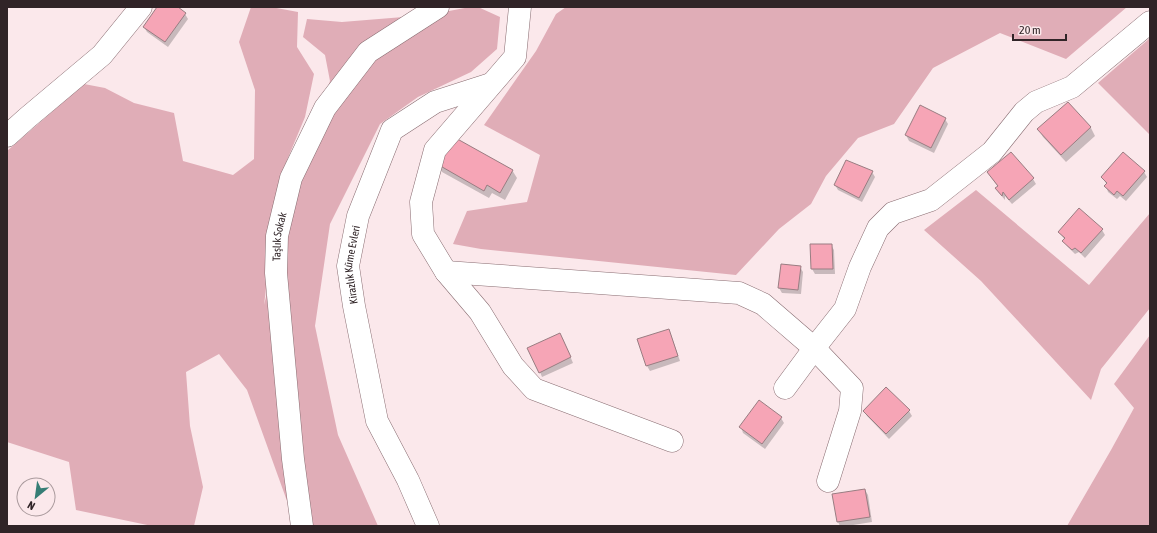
<svg xmlns="http://www.w3.org/2000/svg" width="1157" height="533" viewBox="0 0 1157 533" font-family="'Asap Condensed',sans-serif">
  <style>
    .green { fill: #e0adb7 }
    .shadow { fill: #0003 }
    .building { fill: #f6a5b6; stroke: #997d82 }
    .lines { fill: none; stroke-linecap: round; stroke-linejoin: round }
    .minor-casing { stroke: #896d72; stroke-width: 23 }
    .minor { stroke: #fff; stroke-width: 22 }
    .labels { text-anchor: middle; stroke-width: 3.5; stroke-linejoin: round; paint-order: stroke }
    .street-label { font-size: 11px; fill: #302427; stroke: #fbe8eb }
  </style>
  <rect width="100%" height="100%" fill="#fbe8eb"/>
  <g class="green">
    <polygon points="251,7 271,7 298,12 297,47 314,74 305,117 280,177 264,305 293,185 330,81 325,55 303,37 307,19 342,22 428,15 470,7 478,7 500,17 497,49 471,72 418,97 380,124 330,224 315,326 338,435 378,526 296,526 247,390 219,354 186,372 190,426 203,487 194,526 152,526 76,510 69,462 7,442 7,151 84,84 105,88 134,103 174,113 183,161 233,175 254,159 255,90 239,42"/>
    <polygon points="566,7 1127,7 1066,59 1000,33 933,68 894,124 858,138 826,176 811,204 779,229 736,275 481,249 453,244 467,211 527,202 540,155 484,125 536,51 556,14"/>
    <polygon points="1150,38 1150,135 1098,83"/>
    <polygon points="976,190 1089,285 1150,213 1150,308 1101,369 1091,400 981,281 924,230"/>
    <polygon points="1150,335 1150,526 1067,526 1111,450 1134,408 1114,384"/>
  </g>
  <g class="shadow">
    <polygon points="159,7 176,7 185,14 188,19 168,47 147,32 144,27"/>
    <polygon points="1068,103 1091,128 1095,136 1066,162 1043,137 1039,130"/>
    <polygon points="945,119 948,124 934,153 909,141 906,135"/>
    <polygon points="1011,153 1033,179 1036,184 1012,204 1005,196 1005,200 999,193 996,188 998,187 988,173"/>
    <polygon points="438,164 512,170 517,178 505,200 492,193 489,198 442,172"/>
    <polygon points="872,172 875,177 862,202 838,190 835,185"/>
    <polygon points="1144,172 1147,177 1126,201 1120,196 1117,199 1108,192 1106,186 1107,185 1102,177"/>
    <polygon points="1102,230 1105,235 1085,258 1079,252 1075,254 1067,246 1064,241 1065,240 1059,232"/>
    <polygon points="831,245 834,250 835,274 815,274 812,269"/>
    <polygon points="800,267 803,272 801,294 782,293 779,288"/>
    <polygon points="668,330 671,335 680,361 650,371 647,366"/>
    <polygon points="563,339 573,363 542,377 540,372"/>
    <polygon points="760,402 781,418 784,423 765,449 743,433 741,427"/>
    <polygon points="864,411 909,411 912,416 889,439 867,416"/>
    <polygon points="865,490 868,495 872,522 847,526 840,526 838,522 834,495"/>
  </g>
  <g class="building">
    <polygon points="157,7 178,7 186,13 165,42 143,27"/>
    <polygon points="1068,102 1091,127 1061,155 1037,129"/>
    <polygon points="920,105 946,118 931,148 905,135"/>
    <polygon points="452,136 513,170 500,193 487,185 484,191 437,164"/>
    <polygon points="1011,152 1034,178 1009,200 1003,192 1002,196 995,188 998,186 987,172"/>
    <polygon points="1123,152 1145,171 1123,196 1117,191 1114,195 1104,186 1107,183 1101,177"/>
    <polygon points="846,160 873,171 859,198 834,185"/>
    <polygon points="1079,208 1103,229 1081,253 1075,248 1072,250 1062,241 1065,238 1058,232"/>
    <polygon points="810,244 832,244 833,269 811,269"/>
    <polygon points="781,264 801,266 798,290 778,288"/>
    <polygon points="669,329 678,356 646,366 637,339"/>
    <polygon points="560,333 571,357 539,373 527,348"/>
    <polygon points="886,387 910,410 886,434 863,411"/>
    <polygon points="759,400 782,417 762,444 739,427"/>
    <polygon points="865,489 870,517 837,522 832,494"/>
  </g>
  <g class="lines">
    <g class="minor-casing">
      <g id="minor">
        <polyline points="520,7 515,57 435,150 421,202 423,234 446,272 480,312 513,366 534,389 672,441"/>
        <polyline points="7,136 27,118 102,55 141,7"/>
        <polyline points="446,272 739,293 763,304 814,348 852,388 850,411 828,481"/>
        <polyline points="785,388 819,342 845,309 860,267 878,228 893,213 931,200 992,152 1024,112 1036,102 1072,87 1150,22"/>
        <path id="s1" d="M302,526L293,459L276,273L277,236L291,178L325,108L368,52L438,7"/>
        <path id="s2" d="M428,526L408,480L377,421L354,306L348,266L358,216L392,130L435,102L491,84"/>
      </g>
    </g>
    <use href="#minor" class="minor"/>
  </g>
  <g class="labels">
    <g class="street-label">
      <text dy="4" stroke="none"><textPath href="#s1" startOffset="291">Taşlık Sokak</textPath></text>
      <text dy="4" stroke="none"><textPath href="#s2" startOffset="276">Kirazlık Küme Evleri</textPath></text>
    </g>
  </g>
  <rect width="1157" height="533" fill="none" stroke="#302427" stroke-width="16"/>
  <g transform="translate(36 497) rotate(209)"><circle r="19" fill="#fbe8eb" stroke="#aa9a9d"/>
  <path d="M0-3L7 15L0 10L-7 15Z" fill="#367d75"/>
  <text y="-6" font-size="11" font-weight="bold" text-anchor="middle" fill="#302427">N</text>
  </g>
  <path d="M1013 34v6h53v-6" fill="none" stroke="#302427" stroke-width="2"/>
  <text x="1019" y="34" font-size="12" fill="#302427" stroke="#fbe8eb" stroke-width="3" paint-order="stroke">20 m</text>
</svg>
